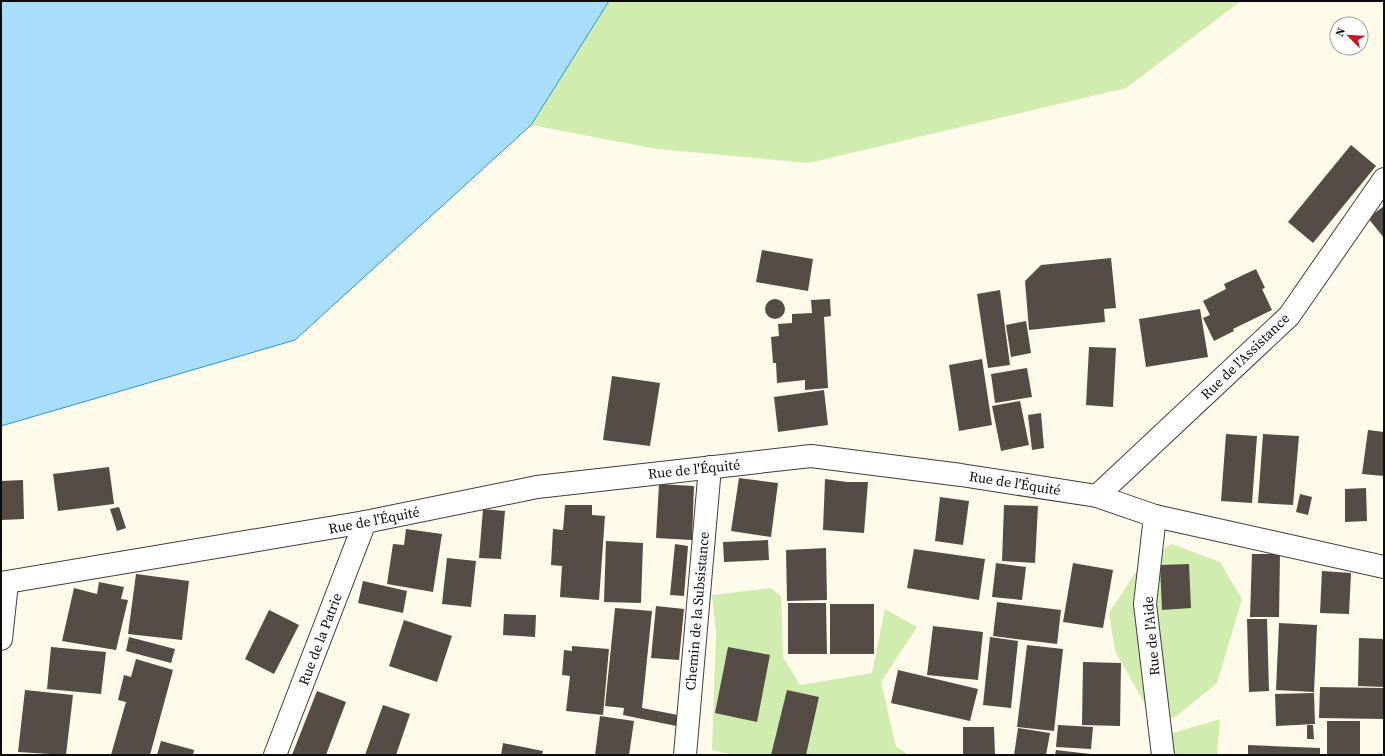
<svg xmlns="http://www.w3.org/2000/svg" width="1385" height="756" viewBox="0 0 1385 756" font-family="'Source Serif 4',serif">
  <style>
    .green { fill: #d0edaf }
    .water { fill: #a8defc; stroke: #2896da }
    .building { fill: #554c46 }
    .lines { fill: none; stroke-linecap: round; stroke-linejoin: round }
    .minor-casing { stroke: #3e3e3e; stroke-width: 24 }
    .minor { stroke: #fff; stroke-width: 22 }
    .labels { text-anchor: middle; stroke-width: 4; stroke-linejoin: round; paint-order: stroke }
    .street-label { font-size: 14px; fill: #0b0b0b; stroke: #fff }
  </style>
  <rect width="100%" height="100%" fill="#fffae9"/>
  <g class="green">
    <polygon points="609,1 1241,1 1126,88 809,163 657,149 531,125"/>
    <polygon points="1172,544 1220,562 1242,599 1217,683 1178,715 1158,725 1173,733 1220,719 1217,755 1158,755 1149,711 1115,651 1109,613 1144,560"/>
    <polygon points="771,588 781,596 783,657 800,685 872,673 885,609 917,627 881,682 896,746 908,755 734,755 712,750 716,633 712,595"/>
  </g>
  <polygon class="water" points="1,1 609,1 531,125 295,340 1,426"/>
  <g class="building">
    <polygon points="1351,145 1376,166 1313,243 1288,222"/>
    <polygon points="1384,206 1384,238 1368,218"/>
    <polygon points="762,250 813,259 808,291 756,282"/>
    <polygon points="1111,258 1116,308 1104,309 1105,322 1029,330 1025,281 1041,265"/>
    <polygon points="1256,269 1265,288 1262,289 1272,310 1233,329 1234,331 1214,341 1203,318 1210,315 1203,301 1226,289 1224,284"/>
    <polygon points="1000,290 1010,365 988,368 977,294"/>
    <circle cx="775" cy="309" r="10"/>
    <polygon points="830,299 831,316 824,317 828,388 805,390 805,380 777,383 776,363 773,363 771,337 779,336 778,324 792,323 792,314 812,313 811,300"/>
    <polygon points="1200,309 1208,357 1146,367 1139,319"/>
    <polygon points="1026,321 1031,353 1011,357 1006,325"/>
    <polygon points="1089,347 1116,348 1113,407 1086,405"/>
    <polygon points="982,359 992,425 959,431 949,365"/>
    <polygon points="1027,368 1032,397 995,403 991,374"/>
    <polygon points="612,376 660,383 650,446 603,440"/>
    <polygon points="824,390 828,425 778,432 774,397"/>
    <polygon points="1020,401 1029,445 1001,451 992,406"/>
    <polygon points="1041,413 1044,448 1032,450 1028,415"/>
    <polygon points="1368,430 1384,432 1384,476 1362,474"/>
    <polygon points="1226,434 1257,436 1252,503 1221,501"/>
    <polygon points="1263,434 1299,436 1293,505 1258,503"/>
    <polygon points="109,467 114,504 58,511 53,474"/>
    <polygon points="739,478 778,483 771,537 731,531"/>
    <polygon points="825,479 847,482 868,482 864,533 823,530"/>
    <polygon points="23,480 24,519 1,520 1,481"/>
    <polygon points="659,484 694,486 692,540 656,538"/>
    <polygon points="1366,488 1367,521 1345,522 1345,489"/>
    <polygon points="1300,494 1312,497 1308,515 1296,512"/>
    <polygon points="940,497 969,501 963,545 935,541"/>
    <polygon points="565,505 592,505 592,515 605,516 599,600 560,597 562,566 551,565 553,529 563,530"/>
    <polygon points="1004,505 1038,506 1035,563 1002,561"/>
    <polygon points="119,507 126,528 117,531 110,509"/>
    <polygon points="483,509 505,511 501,559 479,558"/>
    <polygon points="406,529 442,534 433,592 387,584 393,544 404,545"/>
    <polygon points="768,540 769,560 724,562 723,542"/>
    <polygon points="606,541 643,543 641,603 604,602"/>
    <polygon points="675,544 688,546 684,596 670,595"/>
    <polygon points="826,548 827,600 787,601 786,550"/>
    <polygon points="914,549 985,559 979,600 907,588"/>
    <polygon points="1252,554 1280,554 1279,617 1250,617"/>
    <polygon points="447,558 476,561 471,607 442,604"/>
    <polygon points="996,563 1026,567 1022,600 992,597"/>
    <polygon points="1073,563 1113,570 1103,628 1063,622"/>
    <polygon points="1189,564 1191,608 1162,610 1160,565"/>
    <polygon points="1322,571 1351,573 1349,614 1320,613"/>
    <polygon points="136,574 189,581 182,640 128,634"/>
    <polygon points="363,581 407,591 403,613 358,603"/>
    <polygon points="99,582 124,587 121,599 128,600 116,650 62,641 74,588 97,594"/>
    <polygon points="997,602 1061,610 1057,644 993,636"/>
    <polygon points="788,603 826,603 827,654 788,654"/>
    <rect x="830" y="604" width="44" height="50"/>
    <polygon points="656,606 684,609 679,660 651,658"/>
    <polygon points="615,608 652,611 642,708 683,716 681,727 623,715 624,708 605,706"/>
    <polygon points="269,610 299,625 274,674 245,659"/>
    <polygon points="504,614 536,615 535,637 503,635"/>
    <polygon points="1247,619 1267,619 1269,691 1249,692"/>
    <polygon points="404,620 452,636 437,682 389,666"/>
    <polygon points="1279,623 1317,625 1314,692 1276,690"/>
    <polygon points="933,626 983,632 978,680 927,675"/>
    <polygon points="129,637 175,649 171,663 126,651"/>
    <polygon points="990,637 1018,641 1011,708 983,705"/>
    <polygon points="1359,638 1384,639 1384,687 1358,686"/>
    <polygon points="1027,645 1063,649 1054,731 1017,727"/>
    <polygon points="572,646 609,649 603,715 566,711 570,676 562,675 564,650 572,651"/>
    <polygon points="51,647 106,652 101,694 47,689"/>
    <polygon points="728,647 770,655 757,722 715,713"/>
    <polygon points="136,659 173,670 150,755 111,755 126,702 118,700 124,675 131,677"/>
    <polygon points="1083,662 1121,663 1120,726 1082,725"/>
    <polygon points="898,670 978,689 970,721 891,703"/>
    <polygon points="1320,687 1384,688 1384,719 1319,718"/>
    <polygon points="25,690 73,695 66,755 18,752"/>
    <polygon points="787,690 819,697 806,755 771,755"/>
    <polygon points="317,691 346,702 326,755 292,755"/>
    <polygon points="1314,693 1315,724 1276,726 1275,694"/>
    <polygon points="383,705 410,714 396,755 365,755"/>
    <polygon points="600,716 634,721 629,755 595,755"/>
    <rect x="1327" y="721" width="33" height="34"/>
    <polygon points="1058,725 1093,727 1091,749 1056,747"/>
    <polygon points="1307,725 1313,725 1314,739 1307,739"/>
    <polygon points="963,727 994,727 995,755 963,755"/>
    <polygon points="1018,728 1050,733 1046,755 1014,755"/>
    <polygon points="161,741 194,750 193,755 157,755"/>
    <polygon points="503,743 543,751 542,755 501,755"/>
    <polygon points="1248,745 1320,748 1320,755 1248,755"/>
    <polygon points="1056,750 1090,754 1090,755 1055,755"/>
  </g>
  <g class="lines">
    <g class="minor-casing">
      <g id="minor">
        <polyline points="1097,496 1289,316 1384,179"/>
        <polyline points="1155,516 1145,604 1163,755"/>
        <polyline points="1,583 365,522 537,487 811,456 961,475 1097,496 1155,516 1384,567"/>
        <polyline points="1,639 7,583"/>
        <polyline points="275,755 365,522"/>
        <polyline points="685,755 710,467"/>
      </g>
    </g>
    <use href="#minor" class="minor"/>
  </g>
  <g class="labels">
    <g class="street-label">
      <text transform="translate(1245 356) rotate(-44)" y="5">Rue de l'Assistance</text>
      <text transform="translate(694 469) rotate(-6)" y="5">Rue de l'Équité</text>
      <text transform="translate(1015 483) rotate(9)" y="5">Rue de l'Équité</text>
      <text transform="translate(374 520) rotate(-11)" y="5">Rue de l'Équité</text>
      <text transform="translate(697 611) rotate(-85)" y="5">Chemin de la Subsistance</text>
      <text transform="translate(1151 636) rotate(-95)" y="5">Rue de l'Aide</text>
      <text transform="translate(320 639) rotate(-69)" y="5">Rue de la Patrie</text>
    </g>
  </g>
  <rect width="1385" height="756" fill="none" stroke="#0b0b0b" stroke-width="4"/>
  <g transform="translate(1349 36) rotate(294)"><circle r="19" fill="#ffffff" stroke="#9d9d9d"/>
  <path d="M0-3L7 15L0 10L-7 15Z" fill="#c71722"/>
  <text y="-6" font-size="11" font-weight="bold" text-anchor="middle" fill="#0b0b0b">N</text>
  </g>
</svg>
